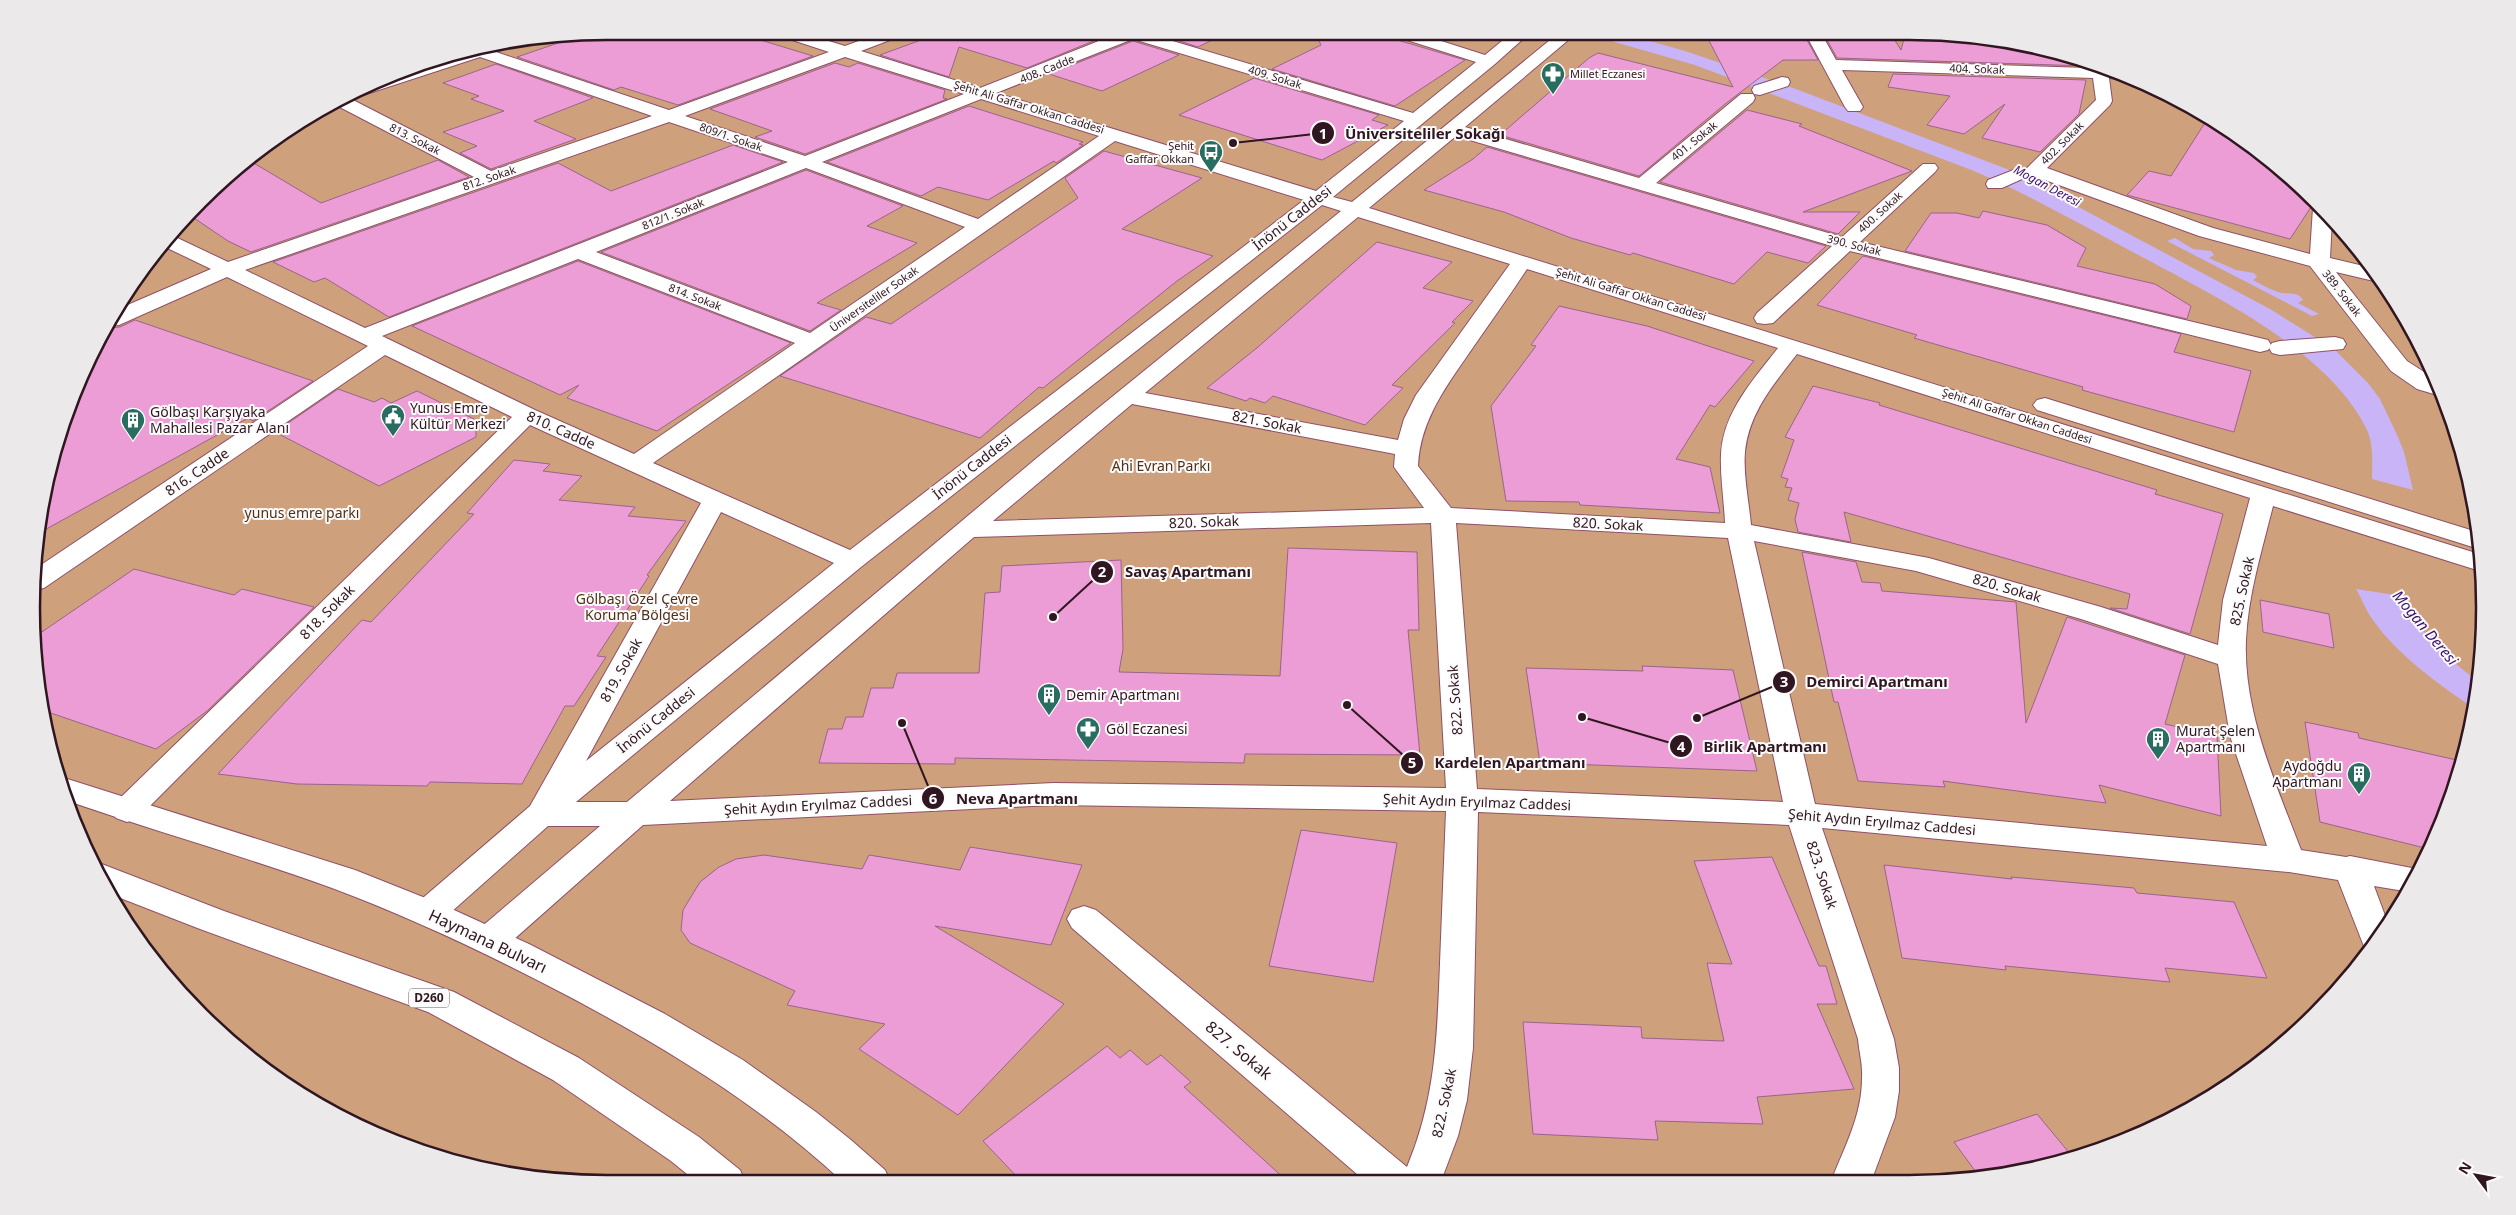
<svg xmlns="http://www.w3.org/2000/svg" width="2516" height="1215" viewBox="0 0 2516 1215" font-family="'Noto Sans',sans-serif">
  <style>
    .green { fill: #cfa07c }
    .water { fill: #c8b4f7 }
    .building { fill: #ed9dd5; stroke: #9a648b }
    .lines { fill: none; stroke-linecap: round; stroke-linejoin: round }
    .minor-casing { stroke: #8f5166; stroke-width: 2 }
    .highway-casing { stroke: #8f5166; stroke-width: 2 }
    .minor { fill: #fff; fill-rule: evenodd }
    .highway { fill: #fff; fill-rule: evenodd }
    .labels { text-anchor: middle; stroke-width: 4; stroke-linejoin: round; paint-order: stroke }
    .far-street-label { font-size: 11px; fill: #301620; stroke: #fbfbfb }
    .far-poi-label { font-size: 11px; fill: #301620; stroke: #fbfbfb; text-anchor: start }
    .far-water-label { font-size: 12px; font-style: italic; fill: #3d1070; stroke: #fbfbfb }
    .shield { fill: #fbfbfb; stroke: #6d5b62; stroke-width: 1 }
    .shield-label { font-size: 12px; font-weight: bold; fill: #301620 }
    .street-label { font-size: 14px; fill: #301620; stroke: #fbfbfb }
    .poi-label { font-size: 14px; fill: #301620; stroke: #fbfbfb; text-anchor: start }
    .park-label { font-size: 14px; fill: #4f3017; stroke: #fbfbfb }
    .water-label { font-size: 15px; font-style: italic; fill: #3d1070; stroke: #fbfbfb }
    .near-street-label { font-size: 16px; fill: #301620; stroke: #fbfbfb }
    .rim { fill: none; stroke: #301620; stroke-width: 2.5 }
    .leader { fill: none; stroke: #301620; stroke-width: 2 }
    .callout-dot { fill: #301620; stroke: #fbfbfb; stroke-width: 2 }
    .mark-label { font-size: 15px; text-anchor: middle; font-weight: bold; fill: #fff }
    .callout-label { font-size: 15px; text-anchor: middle; font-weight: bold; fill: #301620; stroke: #fbfbfb; stroke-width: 4; stroke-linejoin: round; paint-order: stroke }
  </style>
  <rect width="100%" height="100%" fill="#f9cdda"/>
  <polygon class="green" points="608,31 1909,31 2021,42 2129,75 2229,129 2316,200 2388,288 2441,387 2474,495 2485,608 2474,720 2441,828 2366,958 2260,1064 2129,1140 1984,1179 607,1184 495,1173 387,1140 288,1087 200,1015 150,958 91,863 62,792 36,683 31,607 42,495 75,387 128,288 174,227 256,151 320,108 422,62 495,42"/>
  <g class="water">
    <path d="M1576,31H1615L1685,51L1785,85L2007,169L2270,309L2334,349L2368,383L2380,399L2398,437L2404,452L2413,490L2372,479C2372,462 2374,446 2367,430C2328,348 2206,292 2129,250C2078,223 2027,194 1974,171L1695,65Z"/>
    <path d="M2175,238L2193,249L2211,251L2214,255L2209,258L2236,270L2254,273L2257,277L2253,280C2261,284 2269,289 2278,292C2287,295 2297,290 2303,300L2298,303L2319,314L2312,316L2167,241Z"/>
    <path d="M2356,589L2402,596L2423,631L2451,660L2477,681L2475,709C2441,686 2396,654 2373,620C2366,611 2362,599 2356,589Z"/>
  </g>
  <g class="building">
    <polygon points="608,31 731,31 813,56 678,105 621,87 614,90 517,57 567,40"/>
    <polygon points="933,31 1118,31 1027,68 959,47 949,77 880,55 932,36"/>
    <polygon points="1149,31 1231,31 1198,47"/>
    <polygon points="1314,31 1367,31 1465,60 1395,106 1272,69 1321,45"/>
    <polygon points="1704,31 1802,31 1818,60 1783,60 1725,104 1639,176 1500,135 1589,58 1598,53 1733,87"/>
    <polygon points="1822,31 1889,31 1901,50 1904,39 2022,43 2086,62 2087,66 1837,58"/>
    <polygon points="1133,41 1179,55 1102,91 1049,74"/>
    <polygon points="835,63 849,67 858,63 945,90 943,98 947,99 805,154 755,137 772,131 710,109"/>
    <polygon points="496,64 593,98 534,121 576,139 491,169 460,153 477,146 443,132 504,111 471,99 479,96 443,83"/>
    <polygon points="1893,74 2086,80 2079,114 2040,152 1982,138 2005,104 1964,134 1927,125 1950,96 1888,87"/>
    <polygon points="1254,78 1379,115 1372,120 1388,125 1322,160 1179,115"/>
    <polygon points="969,106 1083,142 1079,144 1083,145 1056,163 1054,161 988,200 938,187 921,196 827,162"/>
    <polygon points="1747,110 1802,124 1799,126 1912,171 1803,212 1860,212 1838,234 1660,182"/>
    <polygon points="2208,118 2229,129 2311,196 2311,207 2290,239 2127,195 2149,171 2171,176"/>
    <polygon points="733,145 783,162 389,317 325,278 314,282 273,262 558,163 611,191"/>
    <polygon points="1487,147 1826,246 1808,263 1767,252 1734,284 1633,253 1630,255 1571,238 1504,212 1424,190 1473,159"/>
    <polygon points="1104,151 1202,178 1122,229 1213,256 1177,281 1043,388 1039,387 980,438 780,376 866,317 891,324 1078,198 1065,178"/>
    <polygon points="247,159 321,203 438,160 469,177 251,252 228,241 188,214"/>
    <polygon points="806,170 903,206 867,226 917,243 817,303 841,310 810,331 601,252"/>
    <polygon points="1983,211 2047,225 2086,248 2077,266 2155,284 2191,306 2187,319 1905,251 1931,213 1957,213 1979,218"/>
    <polygon points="1377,242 1452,262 1423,288 1473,301 1452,322 1455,323 1392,385 1403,388 1365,425 1273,396 1265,403 1250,398 1246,401 1207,388 1258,347"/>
    <polygon points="1863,256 2181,334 2174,352 2251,371 2234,432 2082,390 2083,387 1914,338 1917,335 1817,305"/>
    <polygon points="578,261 791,343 657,431 567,398 579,385 560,395 412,326"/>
    <polygon points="1559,306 1647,326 1754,361 1715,407 1710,405 1676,459 1710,467 1720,513 1580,505 1579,502 1506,501 1491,406 1536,346 1531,345"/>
    <polygon points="135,320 313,381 253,421 248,418 39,533 42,495 75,387 107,328 120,327"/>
    <polygon points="1813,386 1880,403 1879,405 2157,490 2155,494 2223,514 2190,634 2110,608 2127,609 2130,594 1844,512 1851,542 1798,532 1795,519 1799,503 1788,500 1792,488 1785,487 1788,479 1781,477 1794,440 1785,437"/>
    <polygon points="338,389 374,402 382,398 391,403 417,391 476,420 476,437 379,486 275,432"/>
    <polygon points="514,460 550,464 543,471 582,476 559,500 635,507 628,516 686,521 647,575 649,576 597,656 606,657 574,706 565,706 522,784 430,782 427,786 297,784 218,774 362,620 371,622 474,514 467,513"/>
    <polygon points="1288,548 1417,552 1419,630 1408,630 1420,755 1245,754 1244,763 955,758 955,764 819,763 828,729 842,729 846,717 863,717 871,688 893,688 897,673 979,673 985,593 1000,592 1002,566 1121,560 1123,649 1119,672 1280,676"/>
    <polygon points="1802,552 1856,562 1862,582 1880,583 1882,591 2016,602 2026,723 2067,617 2185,655 2165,724 2217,736 2221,816 2099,785 2106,803 1943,781 1945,787 1858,781 1838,702 1834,702"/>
    <polygon points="134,569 234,595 242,589 314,607 207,711 156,749 42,710 36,683 33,638"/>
    <polygon points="2260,600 2329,614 2334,648 2263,632"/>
    <polygon points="1642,666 1733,670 1757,771 1540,763 1526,668 1643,671"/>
    <polygon points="2305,722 2358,733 2359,738 2461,761 2441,828 2430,847 2421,847 2320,822"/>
    <polygon points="1301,830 1397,843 1373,982 1269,966"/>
    <polygon points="970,847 1082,865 1051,945 935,926 1064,1004 958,1115 859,1049 885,1024 787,1005 795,991 690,943 681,930 683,910 700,882 719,867 736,859 764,855 862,869 869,855 960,870"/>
    <polygon points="1772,857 1819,966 1826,966 1837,1004 1817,1004 1854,1089 1757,1097 1763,1124 1655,1121 1658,1140 1533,1134 1523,1022 1641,1027 1642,1038 1724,1041 1707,963 1732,964 1694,861"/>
    <polygon points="1884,865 2012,879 2011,877 2134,888 2137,893 2234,902 2267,978 2165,968 2170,982 2005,966 2006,970 1902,958"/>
    <polygon points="1107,1046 1120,1058 1130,1050 1147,1065 1161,1055 1191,1082 1184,1087 1287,1181 1022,1182 983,1141"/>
    <polygon points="2037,1114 2071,1155 1981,1179 1954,1142"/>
  </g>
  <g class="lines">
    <g class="minor-casing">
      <g id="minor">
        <path d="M771,31H796L845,46L886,31H909L906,34L861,51L980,88L1124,31H1147L1146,33L1413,113L1476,62L1388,34L1385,31H1410L1485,55L1514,31H1532L1495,64L1333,197L1352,202L1561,31H1579L1465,127L1639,178L1741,94H1753L1755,98L1753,102L1656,183L1842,237L1923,164H1935L1938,168L1935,172L1860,242L2268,340L2271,345L2268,350L2260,352L1850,251L1773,323L1765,324L1757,323L1754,318L1757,313L1832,246L1456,136L1369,208L2479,554L2480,571L2273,506C2262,550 2248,595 2246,640C2243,712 2276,784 2301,850L2346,857L2350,856L2417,869L2404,891L2374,886L2387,921L2370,950L2365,949L2338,880L2289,872L1822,828L1894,1039L1899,1068V1091L1895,1117L1872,1179H1832C1845,1146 1862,1115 1862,1078C1863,1065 1859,1052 1858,1039L1789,825L1478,812L1473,1048L1467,1100L1458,1136L1441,1181H1365L1072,928L1067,919L1072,910L1084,906L1096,910L1407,1167C1436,1098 1437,1037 1440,963C1442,912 1444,862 1446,811L1054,805L643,825L503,949L491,953L479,949L474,939L479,929L600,826H548L441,921L429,925L417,921L412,912L417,903L530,806L701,503L530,425L138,818L127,822L116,818L111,810L116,802L512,417L385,355L44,588L33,590L35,569L368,346L227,277L119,325L108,326L116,310L211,269L161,245L169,234L228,262L474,177L332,103C391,76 454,46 519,40L518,44L496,52L669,110L829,52L774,34ZM1133,39L1404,121L1316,191L996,93ZM480,57L652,116L491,171L351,99ZM845,57L964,94L805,156L685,116ZM981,99L1099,136L978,219L822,162ZM669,122L788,162L365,328L245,270ZM1115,141L1304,200L850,550L653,463ZM806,168L965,227L810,333L596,252ZM1322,205L1341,211L1038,457L627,802H576L861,567ZM1358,217L1510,264L1416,395L1404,419L1398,440L1145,393ZM578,259L795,343L634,454L535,410L382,336ZM1527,269L1778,348C1754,379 1723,412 1721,454C1720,476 1724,500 1725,523L1451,508L1418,466C1420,419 1448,384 1474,346C1492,320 1510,295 1527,269ZM1797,354L2250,498L2223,600L2218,645L2101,607L1929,558L1751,525C1749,502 1743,475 1745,452C1749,412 1774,384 1797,354ZM1132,404L1395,454L1394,467L1424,508L993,521ZM721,512L834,563L586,761ZM1431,523L1446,788L1054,783L670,801L974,537ZM1456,523L1728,538L1783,802L1477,789ZM1754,541L1916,571L2081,619L2218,664L2230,736L2267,846L1815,804Z"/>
        <polygon points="1804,31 1820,31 1836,60 2089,68 2088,63 2131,76 2124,79 2109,78 2112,101 2110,105 2047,168 2213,228 2310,254 2313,208 2319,203 2332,219 2330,258 2372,268 2382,281 2378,282 2336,272 2407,361 2438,381 2444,397 2417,389 2391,371 2310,266 2199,236 2031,175 2002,188 1988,188 1986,184 1988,180 2016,169 2027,168 2096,100 2093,78 1842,70 1863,107 1860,111 1848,111 1845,107"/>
        <polygon points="1782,77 1788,78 1790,82 1788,86 1760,95 1754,94 1752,90 1754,86"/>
        <polygon points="2335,337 2343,339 2346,344 2343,349 2280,355 2272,353 2269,348 2272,343 2280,341"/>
        <polygon points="2045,398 2477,532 2479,549 2037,410 2033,405 2037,400"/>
      </g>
    </g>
    <g class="highway-casing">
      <g id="highway">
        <path d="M58,776L355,870L443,905L529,944L665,1014L743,1060L816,1112L851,1140L885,1170L891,1183H844C763,1107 669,1050 572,998C494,957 415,919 332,888C244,856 154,831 65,800Z"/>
        <polygon points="99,863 224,911 454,992 579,1058 699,1137 740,1170 746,1183 698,1183 671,1161 553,1080 428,1012 200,929 110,894 93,865"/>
      </g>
    </g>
    <use href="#minor" class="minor"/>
    <use href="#highway" class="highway"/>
  </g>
  <defs>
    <g id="pharmacy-pin" transform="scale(1.25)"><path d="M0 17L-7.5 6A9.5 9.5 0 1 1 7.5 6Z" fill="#286d60" stroke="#fbfbfb"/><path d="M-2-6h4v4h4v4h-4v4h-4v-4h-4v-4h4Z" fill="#fff"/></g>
    <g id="bus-pin" transform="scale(1.25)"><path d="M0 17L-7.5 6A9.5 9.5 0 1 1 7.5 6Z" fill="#286d60" stroke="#fbfbfb"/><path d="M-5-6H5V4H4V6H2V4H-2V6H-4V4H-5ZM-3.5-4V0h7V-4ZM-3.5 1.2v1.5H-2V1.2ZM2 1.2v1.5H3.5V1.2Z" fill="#fff"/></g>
    <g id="civic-pin" transform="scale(1.25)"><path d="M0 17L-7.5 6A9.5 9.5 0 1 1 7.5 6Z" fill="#286d60" stroke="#fbfbfb"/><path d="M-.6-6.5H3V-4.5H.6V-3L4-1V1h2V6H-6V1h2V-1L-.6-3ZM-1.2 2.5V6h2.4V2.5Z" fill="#fff"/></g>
    <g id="building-pin" transform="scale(1.25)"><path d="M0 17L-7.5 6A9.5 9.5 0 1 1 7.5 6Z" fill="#286d60" stroke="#fbfbfb"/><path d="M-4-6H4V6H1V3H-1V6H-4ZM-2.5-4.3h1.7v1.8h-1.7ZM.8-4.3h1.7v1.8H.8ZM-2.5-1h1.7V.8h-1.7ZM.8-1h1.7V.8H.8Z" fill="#fff"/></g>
  </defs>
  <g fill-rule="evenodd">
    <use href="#pharmacy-pin" x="1553" y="74"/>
    <use href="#bus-pin" x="1211" y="152"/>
    <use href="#civic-pin" x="393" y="416"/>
    <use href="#building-pin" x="133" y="420"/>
    <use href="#building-pin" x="1049" y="695"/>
    <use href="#pharmacy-pin" x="1088" y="729"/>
    <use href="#building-pin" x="2158" y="739"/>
    <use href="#building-pin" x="2359" y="774"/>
  </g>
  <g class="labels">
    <g class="far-street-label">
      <text transform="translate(1047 69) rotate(-22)" y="4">408. Cadde</text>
      <text transform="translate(1977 69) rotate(2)" y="4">404. Sokak</text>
      <text transform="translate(1275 77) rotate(17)" y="4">409. Sokak</text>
      <text transform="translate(1029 107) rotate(17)" y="4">Şehit Ali Gaffar Okkan Caddesi</text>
      <text transform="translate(731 137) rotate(19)" y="4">809/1. Sokak</text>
      <text transform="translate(415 139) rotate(27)" y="4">813. Sokak</text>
      <text transform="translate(1694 141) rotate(-39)" y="4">401. Sokak</text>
      <text transform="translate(2062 143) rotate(-45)" y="4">402. Sokak</text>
      <text transform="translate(489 178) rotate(-19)" y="4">812. Sokak</text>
      <text transform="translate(1880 212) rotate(-42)" y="4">400. Sokak</text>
      <text transform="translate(673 214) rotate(-22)" y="4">812/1. Sokak</text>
      <text transform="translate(1854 245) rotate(14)" y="4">390. Sokak</text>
      <text transform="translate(2342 293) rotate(52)" y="4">389. Sokak</text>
      <text transform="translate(1631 294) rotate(17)" y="4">Şehit Ali Gaffar Okkan Caddesi</text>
      <text transform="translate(695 297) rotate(21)" y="4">814. Sokak</text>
      <text transform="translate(874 299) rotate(-35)" y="4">Üniversiteliler Sokak</text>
      <text transform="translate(2017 416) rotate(18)" y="4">Şehit Ali Gaffar Okkan Caddesi</text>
    </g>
    <g class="far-poi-label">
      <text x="1570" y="78">Millet Eczanesi</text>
      <text x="1194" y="150" text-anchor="end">Şehit<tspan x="1194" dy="13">Gaffar Okkan</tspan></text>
    </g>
    <g class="far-water-label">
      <text transform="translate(2047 186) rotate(28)" y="4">Mogan Deresi</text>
    </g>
    <rect class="shield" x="409" y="988.5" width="40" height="19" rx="4"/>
    <g class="shield-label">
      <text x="429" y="1002">D260</text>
    </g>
    <g class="street-label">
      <text transform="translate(1292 218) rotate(-38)" y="5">İnönü Caddesi</text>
      <text transform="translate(1267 422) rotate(11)" y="5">821. Sokak</text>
      <text transform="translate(561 430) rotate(24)" y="5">810. Cadde</text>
      <text transform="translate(972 467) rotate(-38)" y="5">İnönü Caddesi</text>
      <text transform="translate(197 472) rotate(-34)" y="5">816. Cadde</text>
      <text transform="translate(1204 522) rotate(-2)" y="5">820. Sokak</text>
      <text transform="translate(1608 524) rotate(3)" y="5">820. Sokak</text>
      <text transform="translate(2007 588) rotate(16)" y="5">820. Sokak</text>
      <text transform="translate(2242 591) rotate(-78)" y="5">825. Sokak</text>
      <text transform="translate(327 612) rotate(-45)" y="5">818. Sokak</text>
      <text transform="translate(621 670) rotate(-61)" y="5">819. Sokak</text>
      <text transform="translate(1455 700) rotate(-94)" y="5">822. Sokak</text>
      <text transform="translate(656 720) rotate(-39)" y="5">İnönü Caddesi</text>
      <text transform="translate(1477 802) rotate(2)" y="5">Şehit Aydın Eryılmaz Caddesi</text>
      <text transform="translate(818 805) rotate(-3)" y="5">Şehit Aydın Eryılmaz Caddesi</text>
      <text transform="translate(1882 822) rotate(5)" y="5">Şehit Aydın Eryılmaz Caddesi</text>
      <text transform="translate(1822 875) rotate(72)" y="5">823. Sokak</text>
      <text transform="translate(1444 1103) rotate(-78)" y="5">822. Sokak</text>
    </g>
    <g class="poi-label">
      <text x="410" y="413">Yunus Emre<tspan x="410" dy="16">Kültür Merkezi</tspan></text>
      <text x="150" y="417">Gölbaşı Karşıyaka<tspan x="150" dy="16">Mahallesi Pazar Alanı</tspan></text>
      <text x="1066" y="700">Demir Apartmanı</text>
      <text x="1106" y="734">Göl Eczanesi</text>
      <text x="2176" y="736">Murat Şelen<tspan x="2176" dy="16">Apartmanı</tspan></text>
      <text x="2342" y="771" text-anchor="end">Aydoğdu<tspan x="2342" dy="16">Apartmanı</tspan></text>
    </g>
    <g class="park-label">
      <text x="1161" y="471">Ahi Evran Parkı</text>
      <text x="302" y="518">yunus emre parkı</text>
      <text x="637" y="604">Gölbaşı Özel Çevre<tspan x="637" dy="16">Koruma Bölgesi</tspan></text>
    </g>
    <g class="water-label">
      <text transform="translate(2425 628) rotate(50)" y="5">Mogan Deresi</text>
    </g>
    <g class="near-street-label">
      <text transform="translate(488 941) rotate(25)" y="6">Haymana Bulvarı</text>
      <text transform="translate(1239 1050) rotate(40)" y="6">827. Sokak</text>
    </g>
  </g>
  <path d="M0 0H2516V1215H0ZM607 40H1909A567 567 0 0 1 2476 607V608A567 567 0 0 1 1909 1175H607A567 567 0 0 1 40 608V607A567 567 0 0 1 607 40Z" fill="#ebe9e9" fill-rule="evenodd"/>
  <path class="rim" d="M607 40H1909A567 567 0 0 1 2476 607V608A567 567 0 0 1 1909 1175H607A567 567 0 0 1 40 608V607A567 567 0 0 1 607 40Z"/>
  <path class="leader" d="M1233 143L1323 133M1053 617L1102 572M1697 718L1784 682M1582 717L1681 746M1347 705L1412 763M902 723L933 798"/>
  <g class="callout-dot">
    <circle cx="1233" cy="143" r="5"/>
    <circle cx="1053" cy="617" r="5"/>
    <circle cx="1697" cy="718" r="5"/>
    <circle cx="1582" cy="717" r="5"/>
    <circle cx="1347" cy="705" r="5"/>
    <circle cx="902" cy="723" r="5"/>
    <circle cx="1323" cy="133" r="12"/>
    <circle cx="1102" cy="572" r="12"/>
    <circle cx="1784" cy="682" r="12"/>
    <circle cx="1681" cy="746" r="12"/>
    <circle cx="1412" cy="763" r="12"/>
    <circle cx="933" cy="798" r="12"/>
  </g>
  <g class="mark-label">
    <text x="1323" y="139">1</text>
    <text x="1102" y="577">2</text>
    <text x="1784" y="687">3</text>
    <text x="1681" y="752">4</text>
    <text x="1412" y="768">5</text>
    <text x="933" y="804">6</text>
  </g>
  <g class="callout-label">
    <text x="1425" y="139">Üniversiteliler Sokağı</text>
    <text x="1188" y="577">Savaş Apartmanı</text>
    <text x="1877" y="687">Demirci Apartmanı</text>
    <text x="1765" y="752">Birlik Apartmanı</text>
    <text x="1510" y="768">Kardelen Apartmanı</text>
    <text x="1017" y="804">Neva Apartmanı</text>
  </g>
  <g transform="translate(2476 1175) rotate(302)" stroke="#fbfbfb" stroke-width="4" paint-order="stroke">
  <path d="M0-4L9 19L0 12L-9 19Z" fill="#301620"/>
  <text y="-8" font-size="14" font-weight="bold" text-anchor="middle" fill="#301620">N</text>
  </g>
</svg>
